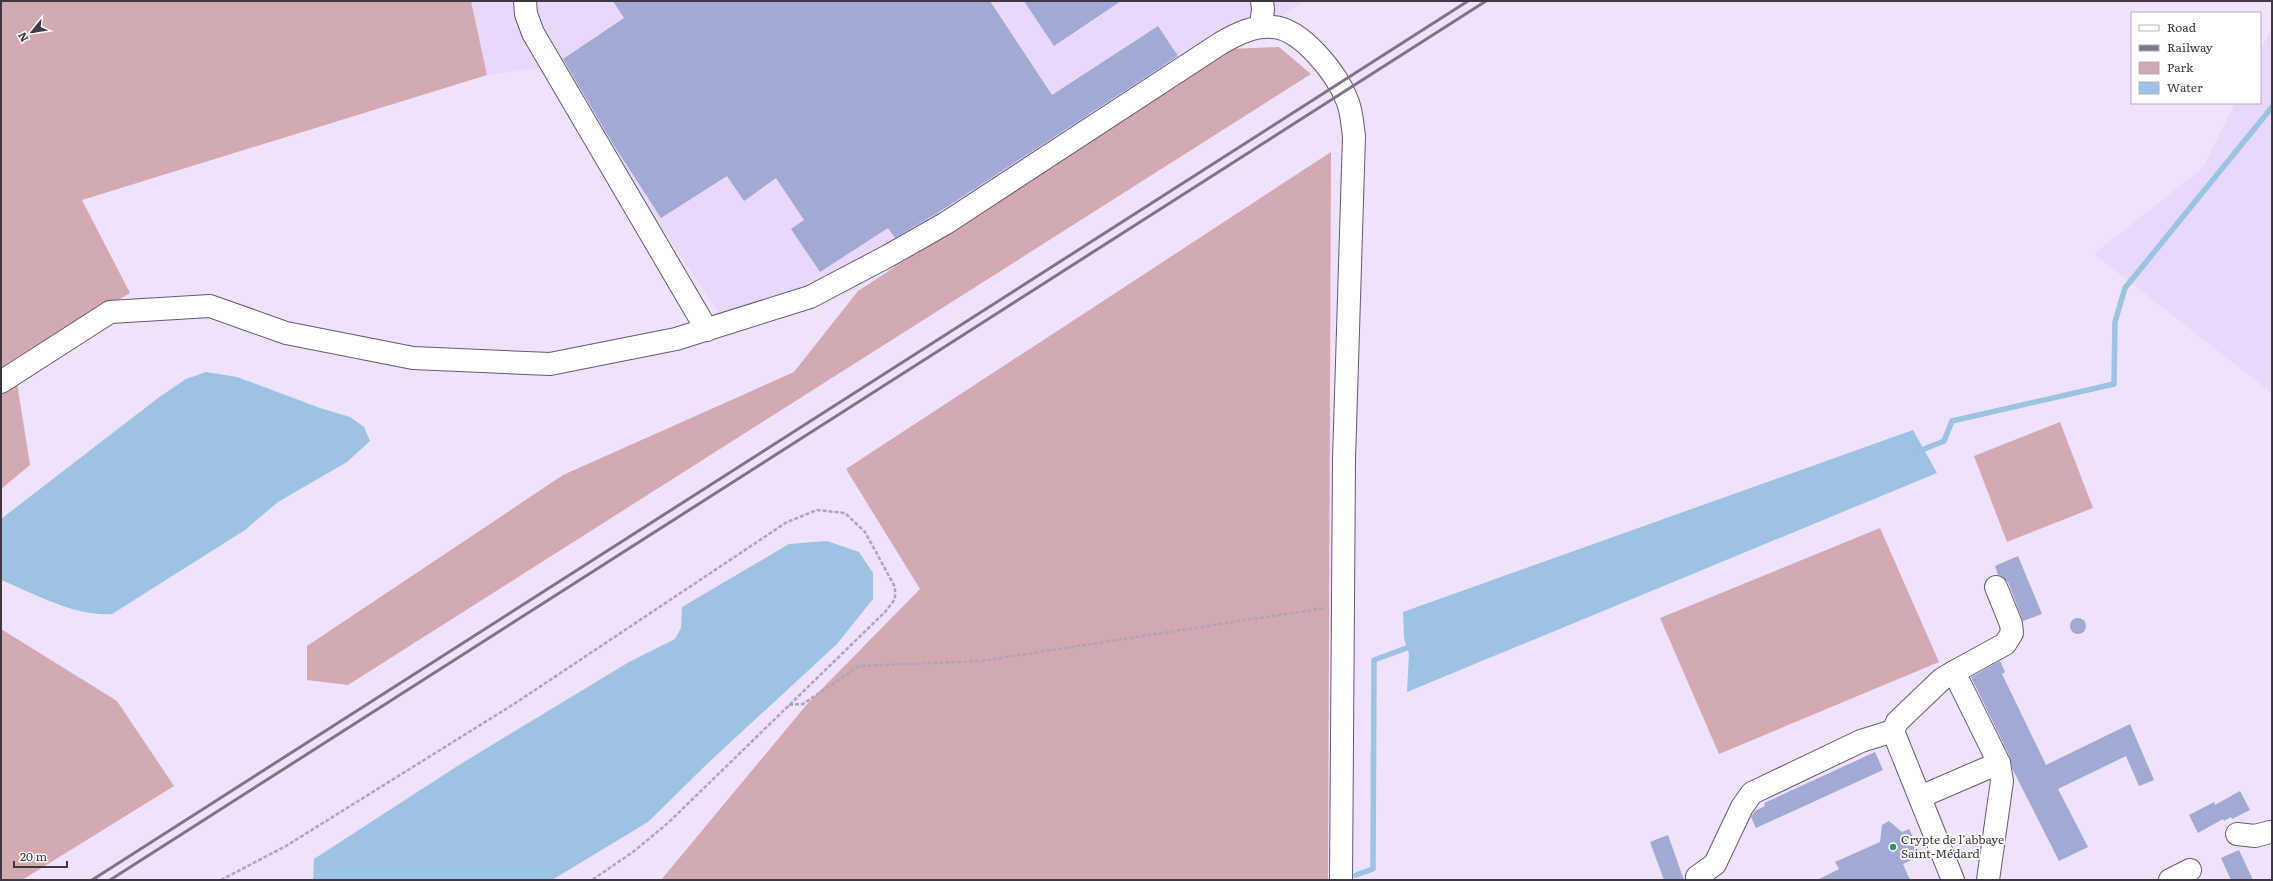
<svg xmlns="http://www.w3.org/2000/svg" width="2273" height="881" viewBox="0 0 2273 881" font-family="Literata,serif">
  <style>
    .built { fill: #e8d8f9 }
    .green { fill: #d3aab1 }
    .water { fill: #9ec2e4 }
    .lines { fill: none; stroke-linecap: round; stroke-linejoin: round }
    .stream { stroke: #9ec2e4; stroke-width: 5.5 }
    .building { fill: #a2a9d4 }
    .minor-casing { stroke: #655a70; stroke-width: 24 }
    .path { stroke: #afa6ba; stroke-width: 2.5; stroke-dasharray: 4 2; stroke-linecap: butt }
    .minor { stroke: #fff; stroke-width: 22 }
    .rail { stroke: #7e7686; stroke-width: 3 }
    .poi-dot { fill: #3a9064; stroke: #fff; stroke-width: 1.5 }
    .labels { text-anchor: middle; stroke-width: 3.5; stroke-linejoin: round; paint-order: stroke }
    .poi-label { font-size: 12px; fill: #3d3842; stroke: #fff; text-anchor: start }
  </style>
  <rect width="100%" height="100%" fill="#eee2fc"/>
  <g class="built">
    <polygon points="471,1 1304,1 1007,194 850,292 730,330 553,66 487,75"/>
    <polygon points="2272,28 2272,393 2094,254 2203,168 2235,103 2260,103 2260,51"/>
  </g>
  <g class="green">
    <polygon points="1,1 471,1 487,75 82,200 130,293 14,364 30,465 1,489"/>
    <polygon points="1279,47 1311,74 348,685 307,680 307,646 563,475 794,372 858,291 1229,49"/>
    <polygon points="1331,152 1328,880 661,880 808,703 920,589 846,469"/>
    <polygon points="2060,422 2093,508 2007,542 1974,456"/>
    <polygon points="1880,528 1939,662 1719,754 1660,618"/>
    <polygon points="1,629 117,701 174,786 22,880 1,880"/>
  </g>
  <g class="water">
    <path d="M206,372L237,377L320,408L350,417L364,427L370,441L347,462L278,502L245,530L112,614C76,617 35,594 1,580V519L158,398L186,379Z"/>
    <polygon points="1913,430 1937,473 1407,692 1409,654 1404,638 1403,612"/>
    <polygon points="827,541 859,552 873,573 873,599 837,644 708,763 648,822 552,880 313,880 314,859 459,765 629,662 675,639 681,628 682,607 789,544"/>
  </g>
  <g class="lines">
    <g class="stream">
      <polyline points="1917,452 1944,441 1952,421 2114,384 2115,322 2125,288 2272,107"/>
      <polyline points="1356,875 1373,869 1374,660 1412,646"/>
    </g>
  </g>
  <g class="building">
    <polygon points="613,1 990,1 1052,95 1158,26 1178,56 939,212 895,238 888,228 820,272 791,229 804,220 776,178 744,201 727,176 661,218 613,144 563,59 624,18"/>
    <polygon points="1024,1 1121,1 1054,46"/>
    <polygon points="2018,556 2042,614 2023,621 2008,582 1998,575 1995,566"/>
    <circle cx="2078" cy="626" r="8"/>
    <polygon points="2000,661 2005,672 2002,674 2046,765 2130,724 2154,780 2139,786 2126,756 2058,789 2088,847 2059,861 2012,768 2010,757 1971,677"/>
    <polygon points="1875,752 1883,770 1756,828 1751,817 1755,811 1765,806 1764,803"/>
    <polygon points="2240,791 2250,810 2232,819 2231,817 2224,821 2223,819 2198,833 2189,815 2214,802 2215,805"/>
    <polygon points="1889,821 1902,832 1909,829 1922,855 1903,864 1910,880 1817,880 1839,869 1835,862 1880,842 1882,825"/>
    <polygon points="1668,835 1684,880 1664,880 1650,842"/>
    <polygon points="2239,850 2253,880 2231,880 2221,858"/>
  </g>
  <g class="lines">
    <g class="minor-casing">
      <g id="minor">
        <polyline points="525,1 526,14 533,33 707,330"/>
        <polyline points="1261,27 1263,9 1262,1"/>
        <path d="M1,382L110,312L210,306L286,333L413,358L550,364L676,339L810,297L888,256L946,223L1221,43C1237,34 1254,25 1273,27C1302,29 1337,74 1347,100C1352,111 1352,124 1354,136L1344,460L1341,880"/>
        <polyline points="1954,672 2005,644 2012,633 2011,624 1996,587"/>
        <polyline points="1920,797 1999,763"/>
        <polyline points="2237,834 2255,836 2270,832"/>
        <polyline points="1697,877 1715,864 1742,807 1752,793 1861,741 1893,731"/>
        <polyline points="1953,880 1893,731 1897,722 1942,679 1954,672 1999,763 2002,781 1988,880"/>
        <polyline points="2170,880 2190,870"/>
      </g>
    </g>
    <g class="path">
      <polyline points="789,705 803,704 859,666 981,661 1324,608"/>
      <polyline points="221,880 286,846 514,704 787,522 817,510 845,513 865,532 895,587 895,599 885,612 668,823 633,852 592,880"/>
    </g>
    <use href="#minor" class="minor"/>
    <g class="rail">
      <polyline points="92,880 1468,1"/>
      <polyline points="110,880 1486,1"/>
    </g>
  </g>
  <circle class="poi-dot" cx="1893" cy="847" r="4"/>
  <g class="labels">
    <g class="poi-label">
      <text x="1901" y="844">Crypte de l'abbaye<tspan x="1901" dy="14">Saint-Médard</tspan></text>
    </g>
  </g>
  <rect width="2273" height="881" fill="none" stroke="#3d3842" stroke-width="4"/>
  <rect x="2131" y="12" width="130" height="92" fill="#ffffff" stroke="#b1afb3"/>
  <rect x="2139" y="25" width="20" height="6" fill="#ffffff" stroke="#b1afb3"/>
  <text x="2167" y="32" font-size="12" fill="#3d3842">Road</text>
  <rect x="2139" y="45" width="20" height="6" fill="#7e7686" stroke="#b1afb3"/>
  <text x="2167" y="52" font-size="12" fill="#3d3842">Railway</text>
  <rect x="2139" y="62" width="20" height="12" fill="#d3aab1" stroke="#b1afb3"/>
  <text x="2167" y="72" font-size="12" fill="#3d3842">Park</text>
  <rect x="2139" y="82" width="20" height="12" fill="#9ec2e4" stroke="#b1afb3"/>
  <text x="2167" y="92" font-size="12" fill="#3d3842">Water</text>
  <g transform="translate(32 32) rotate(240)" stroke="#ffffff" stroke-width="3" paint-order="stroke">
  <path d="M0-3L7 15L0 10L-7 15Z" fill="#3d3842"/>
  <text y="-6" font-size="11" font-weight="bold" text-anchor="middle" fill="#3d3842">N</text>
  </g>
  <path d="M14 861v6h53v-6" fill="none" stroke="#3d3842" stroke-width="2"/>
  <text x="20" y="861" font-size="12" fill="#3d3842" stroke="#ffffff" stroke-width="3" paint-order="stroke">20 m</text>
</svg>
